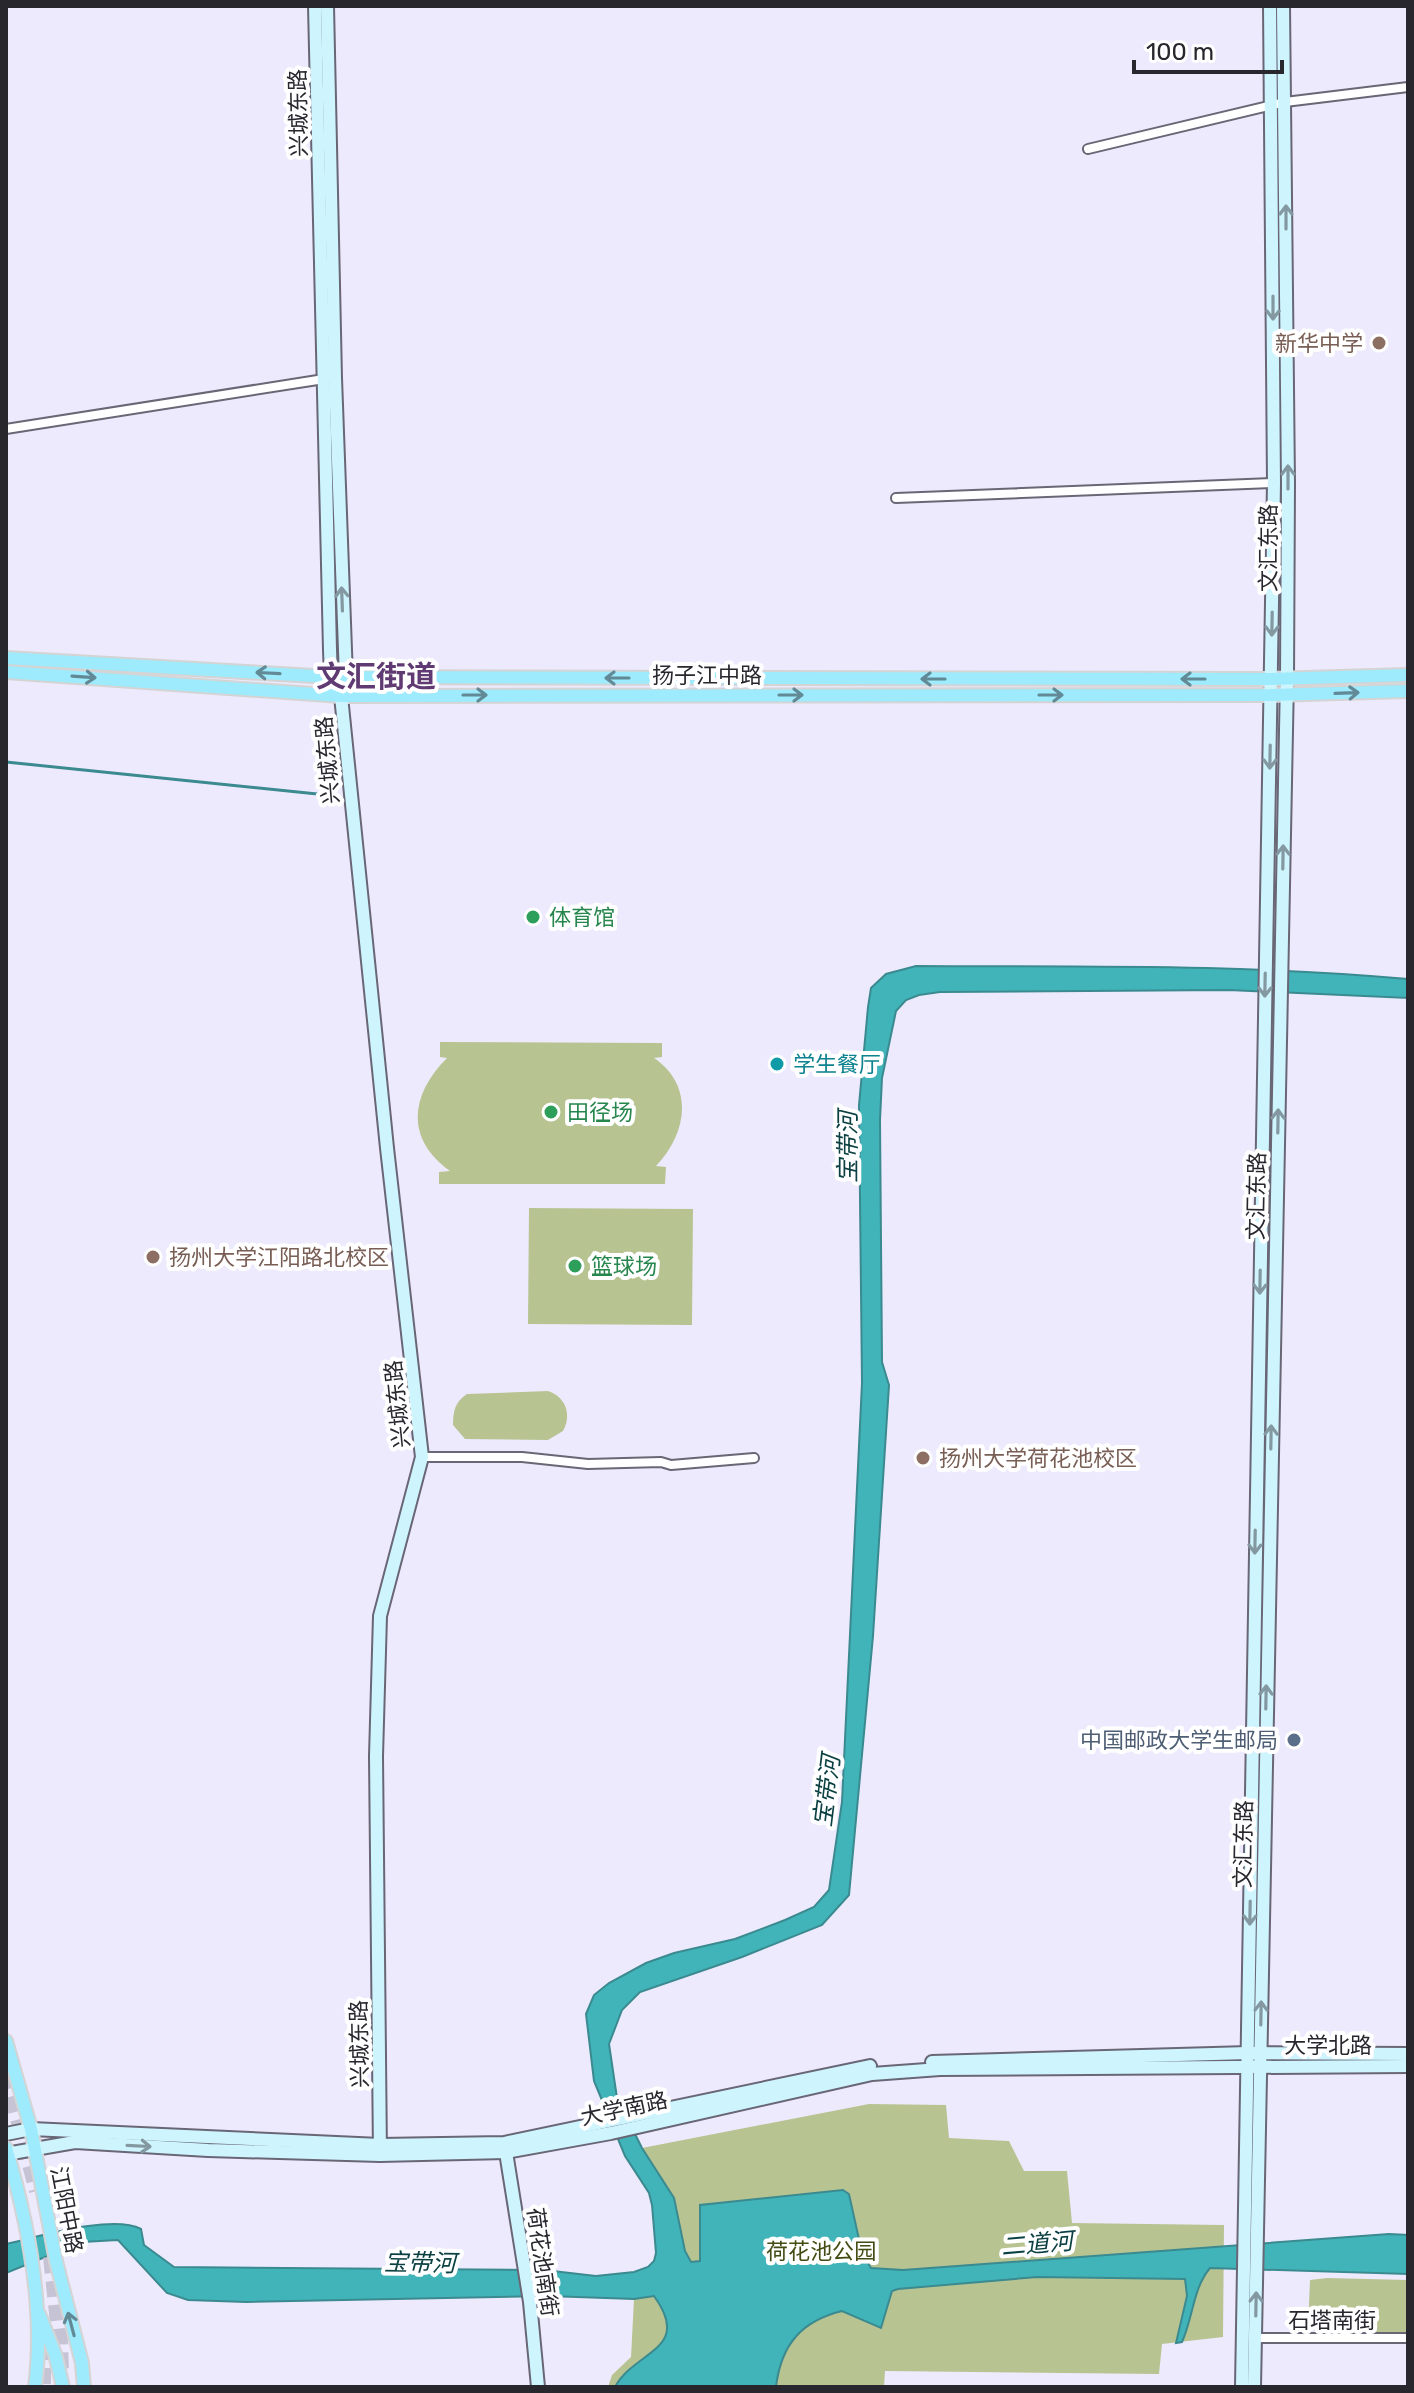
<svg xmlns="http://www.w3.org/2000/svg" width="1414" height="2393" viewBox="0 0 1414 2393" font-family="Rubik,'Noto Sans SC',sans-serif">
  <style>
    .green { fill: #b8c392 }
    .water { fill: #41b4ba; stroke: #3a8a90; stroke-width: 2 }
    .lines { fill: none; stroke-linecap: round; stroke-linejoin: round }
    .stream { stroke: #3a8a90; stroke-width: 3 }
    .highway-tunnel { stroke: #c6c3d4; stroke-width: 16; stroke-dasharray: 16 8; stroke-linecap: butt }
    .street-casing { stroke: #696676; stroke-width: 12 }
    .secondary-casing { stroke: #696676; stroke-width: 16 }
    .primary-casing { stroke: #d4d4d5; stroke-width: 16 }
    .street { stroke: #fff; stroke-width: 8 }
    .secondary { stroke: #cef5fe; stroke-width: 12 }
    .primary { stroke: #9debfd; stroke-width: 12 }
    .oneway { stroke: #8398a0 }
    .oneway2 { stroke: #628996 }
    .education-dot { fill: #8d6e63; stroke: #fff; stroke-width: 3 }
    .leisure-dot { fill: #2e9e5b; stroke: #fff; stroke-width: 3 }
    .culture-dot { fill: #0f9aa8; stroke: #fff; stroke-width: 3 }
    .service-dot { fill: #5c6f8a; stroke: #fff; stroke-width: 3 }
    .labels { text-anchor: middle; stroke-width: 8; stroke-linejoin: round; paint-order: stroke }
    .street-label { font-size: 22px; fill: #28272e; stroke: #fff }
    .education-label { font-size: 22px; fill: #785e54; stroke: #fff; text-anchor: start }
    .leisure-label { font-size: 22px; fill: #27864d; stroke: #fff; text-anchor: start }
    .culture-label { font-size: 22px; fill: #0d838f; stroke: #fff; text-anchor: start }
    .service-label { font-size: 22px; fill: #4e5e75; stroke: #fff; text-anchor: end }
    .park-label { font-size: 22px; fill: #444c14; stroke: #fff }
    .water-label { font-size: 24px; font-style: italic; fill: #0c4143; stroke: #fff }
    .district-label { font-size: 30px; font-weight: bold; fill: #603b73; stroke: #fff }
  </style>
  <rect width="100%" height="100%" fill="#eeeafd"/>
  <g class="green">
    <path d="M440,1042L662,1043V1057L654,1058C695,1086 687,1134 656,1166L666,1167L665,1184H439V1172L450,1171C405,1139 410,1095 447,1058L440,1057Z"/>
    <polygon points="529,1208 693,1209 692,1325 528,1324"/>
    <path d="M548,1391C566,1397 572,1415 563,1431L548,1440L465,1439L453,1425C453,1411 455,1402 467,1394Z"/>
    <polygon points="869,2104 946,2105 949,2138 1009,2141 1024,2171 1067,2171 1072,2223 1224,2225 1223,2337 1162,2344 1159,2374 885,2371 884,2387 608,2387 612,2375 631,2357 634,2299 685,2251 674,2198 642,2148"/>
    <polygon points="1327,2278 1408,2280 1408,2335 1308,2330 1310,2280"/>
  </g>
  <path class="water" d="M916,966C1080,967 1244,964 1408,979V998L1229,990L940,992L919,995L906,1000L896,1011L882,1078L880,1120L882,1362L889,1385L873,1636L849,1895L822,1925L742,1957L640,1992L622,2010L609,2044L617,2098L642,2148L674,2198L685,2251L691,2262L700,2261V2205L843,2190L849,2194L862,2253L871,2268L903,2270L1389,2234L1408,2235V2274L1210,2268C1193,2288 1193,2318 1182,2342L1176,2343L1187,2296L1185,2279L1037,2277L898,2289L892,2291L881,2328L842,2311C801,2321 781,2345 776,2387H615C635,2350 693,2350 654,2296L634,2299L548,2296L246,2302L188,2300L167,2293L118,2240L82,2242L6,2273V2244C38,2237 112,2214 141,2229L144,2245L174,2267L544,2270L596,2276L634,2272L648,2267L654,2261L656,2253L652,2205L649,2193L625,2156L594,2081L586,2014L594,1995L609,1983L646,1963L674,1953L735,1939L785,1920L814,1907L829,1890L842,1802L862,1383L859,1105L868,1007L871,988L886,974Z"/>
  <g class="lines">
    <polyline class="stream" points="6,762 327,795"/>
    <g class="highway-tunnel">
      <polyline points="6,2073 37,2191"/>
      <polyline points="51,2257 60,2342 61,2373"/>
      <polyline points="43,2344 43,2387"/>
    </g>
    <g class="street-casing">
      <g id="street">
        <polyline points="1088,149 1285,102 1408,87"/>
        <polyline points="6,429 324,379"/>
        <polyline points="896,498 1274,483"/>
        <polyline points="422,1457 522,1457 588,1464 661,1462 671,1465 754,1458"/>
        <polyline points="1255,2338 1408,2338"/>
      </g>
    </g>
    <g class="secondary-casing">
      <g id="secondary">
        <polyline points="315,6 330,650 331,677 336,686"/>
        <polyline points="327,6 335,378 346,677 341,696 387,1148 422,1457 380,1616 376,1756 380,2155"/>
        <polyline points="932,2062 1249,2053 1408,2054"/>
        <polyline points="6,2134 31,2129 380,2145 504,2143 870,2066"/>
        <polyline points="505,2146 530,2302 538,2387"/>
        <polyline points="6,2154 75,2142 208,2150 380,2155 506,2152 611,2133 872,2074 940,2069 1408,2066"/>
        <polyline points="1242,2387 1274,483 1270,6"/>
        <polyline points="1254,2387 1287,679 1288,483 1283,6"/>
      </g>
    </g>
    <g class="primary-casing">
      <g id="primary">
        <polyline points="6,658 331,677 1271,679 1408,675"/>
        <polyline points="6,672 341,696 1271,695 1408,691"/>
        <polyline points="6,2041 31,2129 56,2261 82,2363 84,2387"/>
        <path d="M6,2148C28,2222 45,2309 35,2387"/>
        <polyline points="39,2314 55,2354 63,2387"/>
      </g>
    </g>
    <use href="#street" class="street"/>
    <use href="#secondary" class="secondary"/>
    <use href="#primary" class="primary"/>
  </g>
  <defs><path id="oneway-shaft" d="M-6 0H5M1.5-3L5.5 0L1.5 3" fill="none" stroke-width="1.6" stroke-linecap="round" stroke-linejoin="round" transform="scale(2)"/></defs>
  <g class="oneway">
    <use href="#oneway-shaft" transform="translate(1286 217) rotate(-90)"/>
    <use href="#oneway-shaft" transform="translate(1273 308) rotate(90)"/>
    <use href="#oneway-shaft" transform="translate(1288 477) rotate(-90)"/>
    <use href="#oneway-shaft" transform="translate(342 599) rotate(-92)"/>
    <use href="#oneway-shaft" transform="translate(1272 624) rotate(91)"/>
    <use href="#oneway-shaft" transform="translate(1270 757) rotate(91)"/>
    <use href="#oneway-shaft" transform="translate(1283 857) rotate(-89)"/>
    <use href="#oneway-shaft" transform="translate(1265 985) rotate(91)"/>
    <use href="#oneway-shaft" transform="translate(1278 1121) rotate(-89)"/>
    <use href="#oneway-shaft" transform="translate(1260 1282) rotate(91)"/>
    <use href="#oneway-shaft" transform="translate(1271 1437) rotate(-89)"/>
    <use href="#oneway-shaft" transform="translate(1255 1542) rotate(91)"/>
    <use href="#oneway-shaft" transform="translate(1266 1697) rotate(-89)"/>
    <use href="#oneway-shaft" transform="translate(1250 1913) rotate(91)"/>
    <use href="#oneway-shaft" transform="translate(1261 2013) rotate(-89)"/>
    <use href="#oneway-shaft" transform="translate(139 2146) rotate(3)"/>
    <use href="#oneway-shaft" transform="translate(1256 2304) rotate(-89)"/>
  </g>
  <g class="oneway2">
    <use href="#oneway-shaft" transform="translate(268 673) rotate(-177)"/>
    <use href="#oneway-shaft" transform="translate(84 677) rotate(4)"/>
    <use href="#oneway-shaft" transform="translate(617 678) rotate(-180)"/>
    <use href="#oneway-shaft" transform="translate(933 679) rotate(-180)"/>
    <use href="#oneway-shaft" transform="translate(1193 679) rotate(-180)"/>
    <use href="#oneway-shaft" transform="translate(1347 693) rotate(-2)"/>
    <use href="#oneway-shaft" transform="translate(475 695)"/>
    <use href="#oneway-shaft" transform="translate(791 695)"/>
    <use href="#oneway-shaft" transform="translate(1051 695)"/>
    <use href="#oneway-shaft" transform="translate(71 2324) rotate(-105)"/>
  </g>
  <g class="education-dot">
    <circle cx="1379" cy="343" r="8"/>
    <circle cx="153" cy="1257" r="8"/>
    <circle cx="923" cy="1458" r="8"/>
  </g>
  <g class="leisure-dot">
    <circle cx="533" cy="917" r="8"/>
    <circle cx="551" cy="1112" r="8"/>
    <circle cx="575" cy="1266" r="8"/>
  </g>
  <circle class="culture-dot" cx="777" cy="1064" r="8"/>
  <circle class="service-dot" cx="1294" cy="1740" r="8"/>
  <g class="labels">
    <g class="street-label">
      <text transform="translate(298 113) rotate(-91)" y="8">兴城东路</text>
      <text transform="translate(1268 548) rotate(-90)" y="8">文汇东路</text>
      <text x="707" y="683">扬子江中路</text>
      <text transform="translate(327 760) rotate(-95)" y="8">兴城东路</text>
      <text transform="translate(1256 1196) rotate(-89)" y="8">文汇东路</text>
      <text transform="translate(397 1404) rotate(-96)" y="8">兴城东路</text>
      <text transform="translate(1243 1844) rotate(-89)" y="8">文汇东路</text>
      <text transform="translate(359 2044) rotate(-91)" y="8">兴城东路</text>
      <text x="1328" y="2053">大学北路</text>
      <text transform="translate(624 2108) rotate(-12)" y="8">大学南路</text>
      <text transform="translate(67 2210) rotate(79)" y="8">江阳中路</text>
      <text transform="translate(543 2262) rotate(82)" y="8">荷花池南街</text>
      <text x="1332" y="2328">石塔南街</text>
    </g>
    <g class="education-label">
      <text x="1363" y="351" text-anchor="end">新华中学</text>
      <text x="169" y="1265">扬州大学江阳路北校区</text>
      <text x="939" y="1466">扬州大学荷花池校区</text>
    </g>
    <g class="leisure-label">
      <text x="549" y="925">体育馆</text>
      <text x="567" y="1120">田径场</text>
      <text x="591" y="1274">篮球场</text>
    </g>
    <g class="culture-label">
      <text x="793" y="1072">学生餐厅</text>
    </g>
    <g class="service-label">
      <text x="1278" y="1748">中国邮政大学生邮局</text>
    </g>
    <g class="park-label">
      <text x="821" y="2259">荷花池公园</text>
    </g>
    <g class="water-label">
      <text transform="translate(848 1147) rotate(-90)" y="8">宝带河</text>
      <text transform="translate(827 1791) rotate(-83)" y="8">宝带河</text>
      <text transform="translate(1037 2244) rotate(-5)" y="8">二道河</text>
      <text transform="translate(420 2263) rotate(1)" y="8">宝带河</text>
    </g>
    <g class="district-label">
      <text x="376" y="687">文汇街道</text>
    </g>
  </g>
  <rect width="1414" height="2393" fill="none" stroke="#28272e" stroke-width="16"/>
  <path d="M1134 60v12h148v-12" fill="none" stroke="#28272e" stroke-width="4"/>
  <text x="1146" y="60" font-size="24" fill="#28272e" stroke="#ffffff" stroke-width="6" paint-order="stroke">100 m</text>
</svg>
